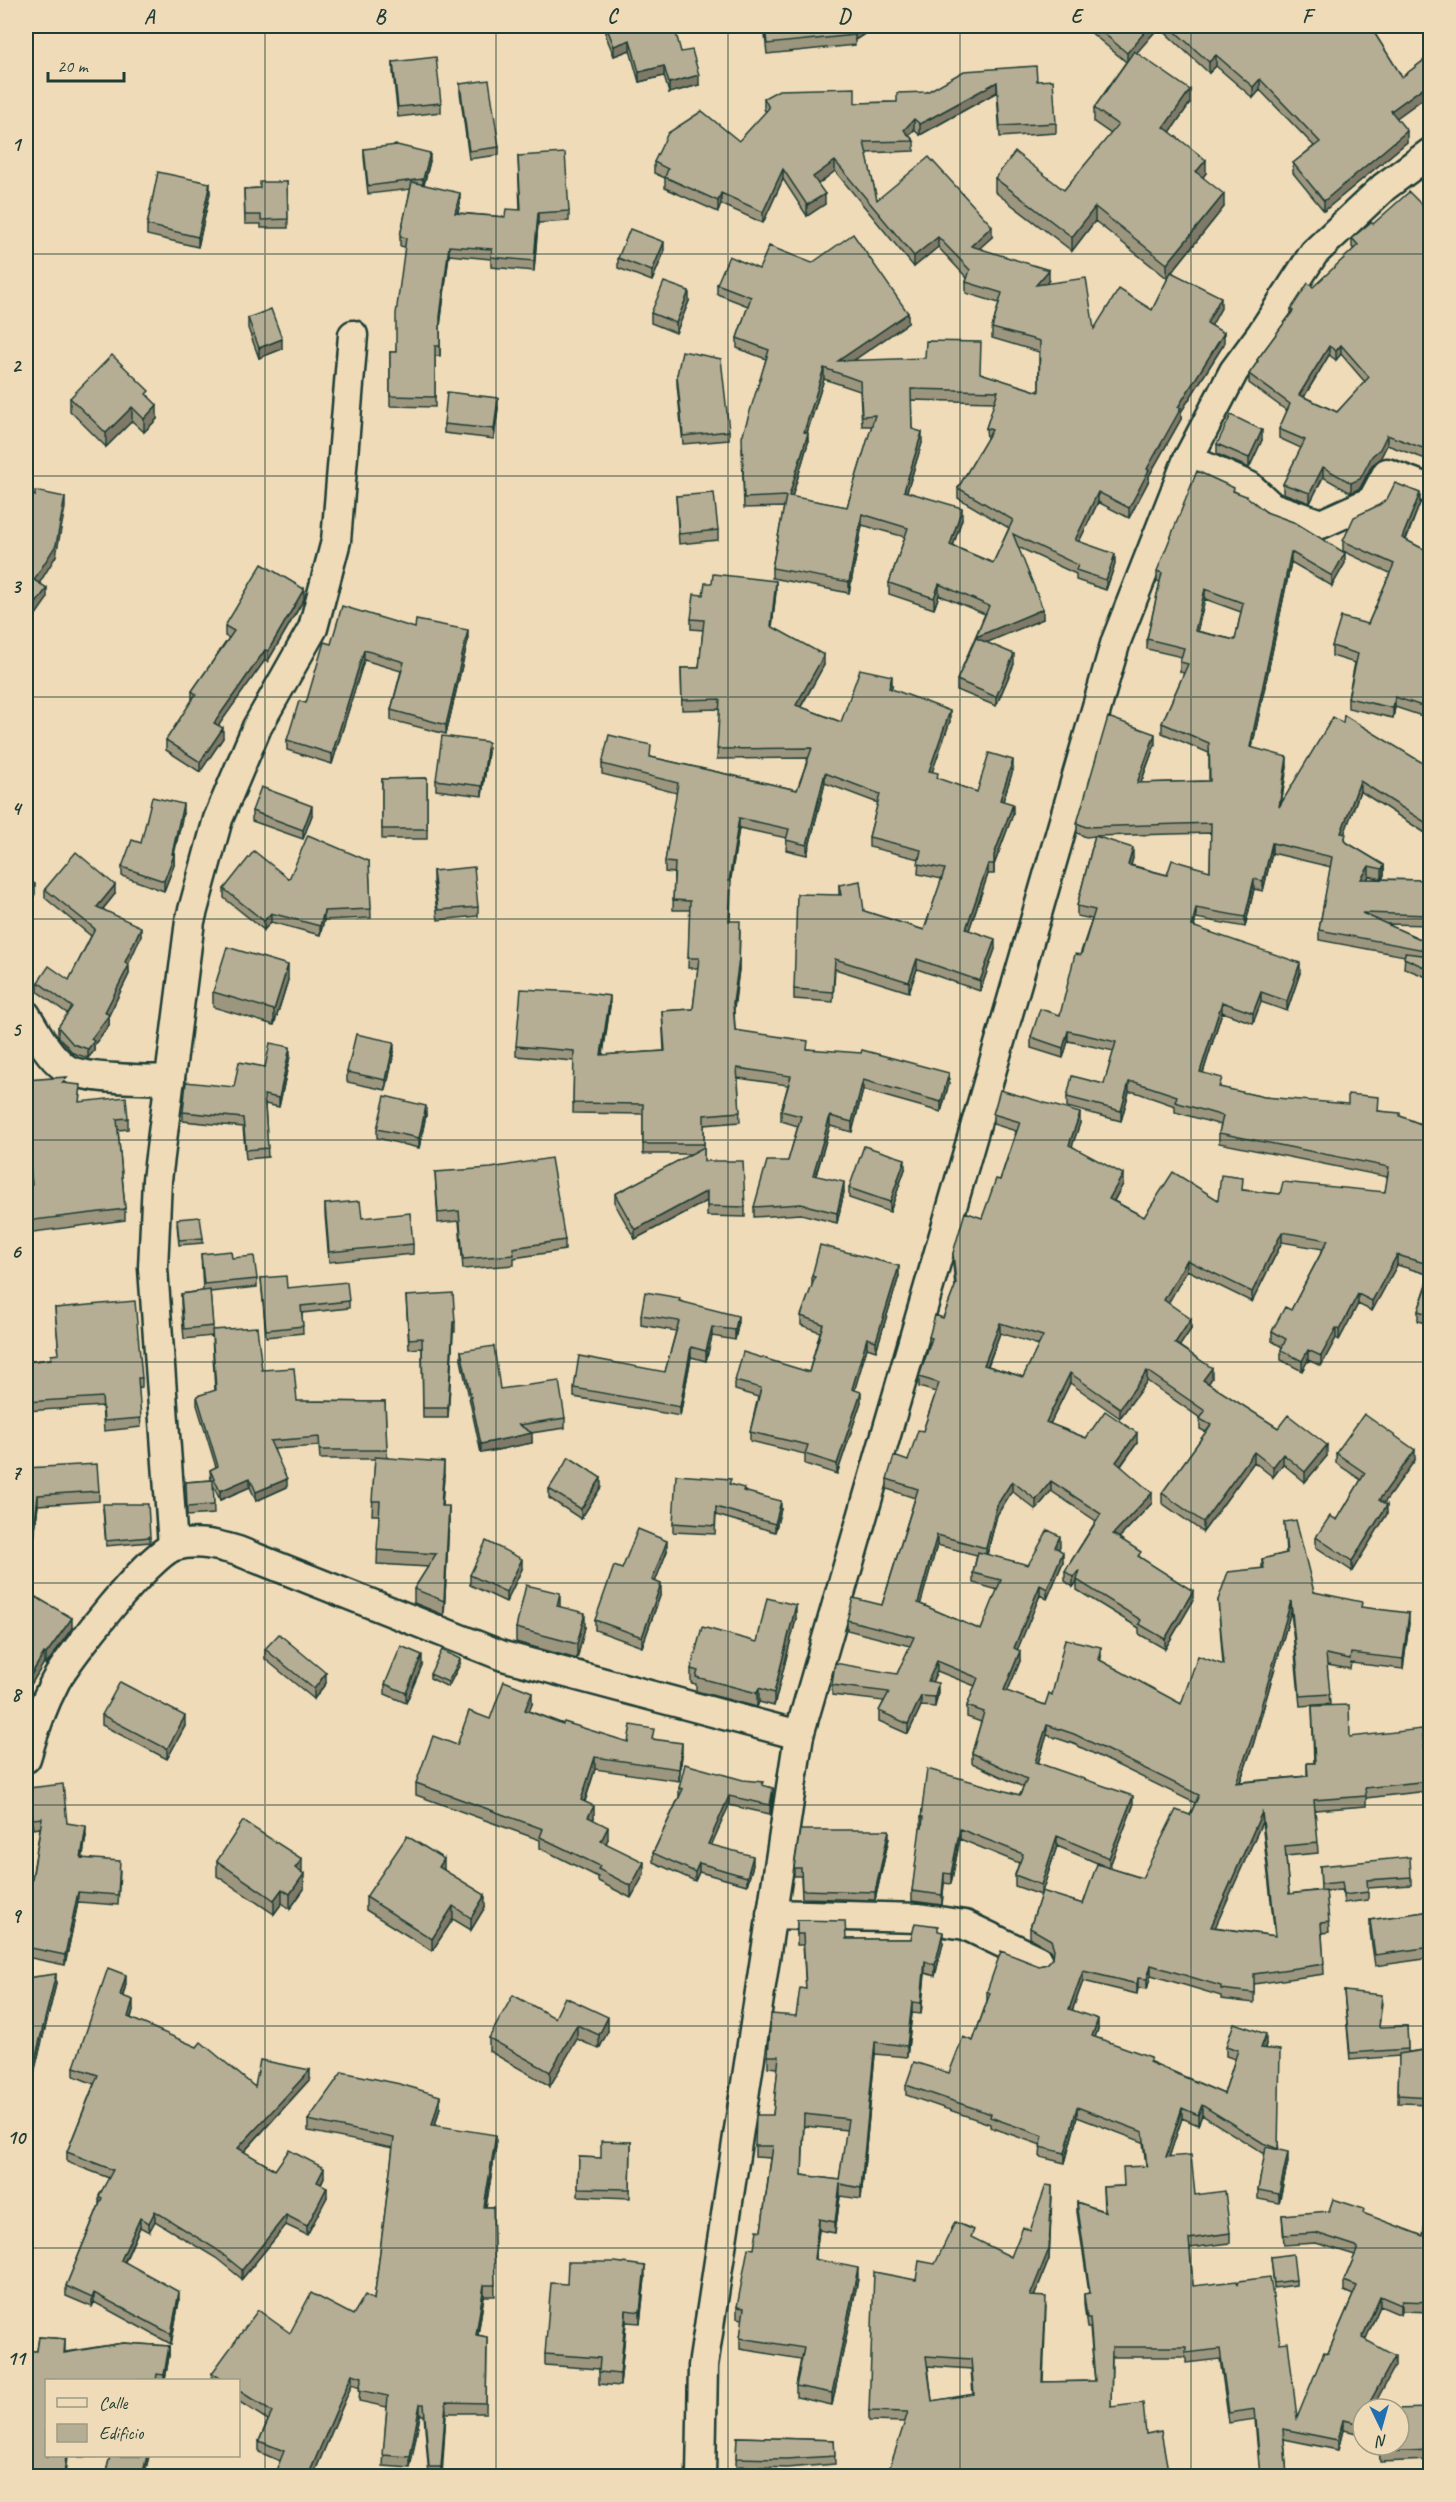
<svg xmlns="http://www.w3.org/2000/svg" width="1456" height="2502" viewBox="0 0 1456 2502" font-family="Caveat,sans-serif">
  <style>
    .lines { fill: none; stroke-linecap: round; stroke-linejoin: round }
    .street-casing { stroke: #1f3d34; stroke-width: 33 }
    .street { stroke: #f0dbb9; stroke-width: 28 }
    .wall { fill: #9d967f; stroke: #1f3d34; stroke-width: 1.5; fill-rule: evenodd }
    .shaded-wall { fill: #7f7a68; stroke: #1f3d34; stroke-width: 1.5 }
    .building { fill: #b6ae94; stroke: #1f3d34; stroke-width: 1.5; fill-rule: evenodd }
    .grid { fill: none; stroke: #1f3d34; stroke-width: 1.5; stroke-opacity: 0.55 }
    .neatline { fill: none; stroke: #1f3d34; stroke-width: 2 }
    .grid-label { font-size: 20px; text-anchor: middle; font-weight: bold; fill: #1f3d34 }
  </style>
  <rect width="100%" height="100%" fill="#f0dbb9"/>
  <filter id="ink" filterUnits="userSpaceOnUse"><feTurbulence type="fractalNoise" baseFrequency=".0167" numOctaves="2"/><feDisplacementMap in="SourceGraphic" scale="12" xChannelSelector="R" yChannelSelector="G"/><feConvolveMatrix kernelMatrix="1 2 1 2 8 2 1 2 1" color-interpolation-filters="sRGB"/></filter>
  <g filter="url(#ink)">
    <g class="lines">
      <g class="street-casing">
        <g id="street">
          <polyline points="1188,459 1249,486 1272,507 1321,524 1372,501 1387,473 1430,489"/>
          <path d="M26,1015C37,1033 47,1054 64,1067C80,1080 147,1079 170,1080"/>
          <polyline points="173,1546 153,1268 157,1180 190,921 218,819 257,727 313,628 336,541 353,335"/>
          <path d="M26,1758C33,1733 43,1705 55,1682C69,1656 150,1553 175,1546C197,1540 217,1545 238,1551L503,1656L799,1735"/>
          <polyline points="771,1914 919,1918 965,1925 1038,1960"/>
          <polyline points="701,2476 703,2366 799,1735 1116,641 1188,459 1234,371 1262,333 1314,253 1384,187 1430,153"/>
        </g>
      </g>
      <use href="#street" class="street"/>
    </g>
    <g class="wall">
      <polygon points="606,26 681,52 699,85 669,93 664,76 639,82 630,50 614,56 606,36"/>
      <polygon points="764,26 877,26 855,40 855,45 767,54"/>
      <path d="M1089,26H1370L1402,77L1431,55V98L1428,95L1396,118L1407,142L1324,211L1293,173V163L1314,146L1260,90L1253,98L1216,66L1209,73L1159,27L1136,53L1190,103L1170,132L1206,173L1203,177L1224,207L1172,272L1221,308L1211,326L1224,344L1181,412V419L1149,476V480L1129,518L1098,502L1079,542L1115,564L1106,590L1076,580V574L1018,547L1043,619L987,642L1014,664L996,706L957,690V680L985,614L939,595L934,609L889,594V583L905,537L862,525L849,593L772,578V568L784,507L744,508L742,448L766,359L737,348V338L748,306L717,294V284L759,269L908,323L854,360L980,373L1039,392V352L992,338V328L999,303L966,293V282L967,278L938,247L914,267L835,171L818,184L825,204L807,216L783,179L763,223L721,204L718,212L665,188V178L654,173V162L739,141L766,112L764,109V98L855,103L897,102L927,92L1037,81L1056,123V133L1000,137L997,92L920,135L914,130L909,135L914,141V151L866,153L877,200L992,237L979,248L1049,280L1045,284L1094,329L1152,310L1169,276L1167,278L1095,221L1072,251L995,192V178L1064,190L1111,134L1094,122V108L1126,62L1089,31ZM824,379L860,391L862,426H872L847,507L792,497L808,443L807,433ZM911,400L995,402L986,428L987,439L958,488V498L1009,528L993,563L953,546L962,519L907,492L922,443L912,429Z"/>
      <polygon points="393,62 441,103 441,112 398,117 393,72"/>
      <polygon points="460,84 499,147 499,155 469,159 460,92"/>
      <polygon points="364,149 430,161 424,185 460,203 458,213 505,217 520,210 518,156 569,211 569,221 538,223 534,271 491,267 491,259 449,255 440,326 440,356 435,356 435,407 390,406 390,352 396,352 405,247 400,246 400,236 411,189 368,194 364,157"/>
      <polygon points="287,182 288,228 261,228 261,224 245,224 244,189 260,188"/>
      <polygon points="210,193 198,247 147,235 147,225"/>
      <path d="M1431,214V461L1387,445L1380,459L1372,465L1360,488L1351,493L1323,477L1310,503L1283,493V484L1301,448L1279,438V429L1287,411L1249,383V374L1257,363V360L1291,314V309L1354,250L1352,247V238L1373,224ZM1341,354L1365,382L1337,412L1304,397L1329,355L1336,360Z"/>
      <polygon points="664,252 652,281 618,268 618,258"/>
      <polygon points="689,301 676,333 651,323 651,313"/>
      <polygon points="248,318 282,349 259,358 248,328"/>
      <polygon points="677,375 729,431 729,440 683,444 677,384"/>
      <polygon points="149,396 157,419 144,432 132,421 106,447 70,411 70,398"/>
      <polygon points="498,408 494,439 444,433 444,424"/>
      <polygon points="1262,440 1249,468 1217,454 1217,444"/>
      <path d="M1234,491L1345,563L1332,586L1291,562L1252,748L1287,767L1281,803L1343,723L1431,768V843H1430V836L1360,791L1344,834L1346,842L1384,865V875L1382,879L1369,876L1367,879L1431,880V925L1386,924L1427,942V952L1425,956H1431V979L1404,968L1405,956L1319,940V930L1331,867L1272,853L1263,891L1254,889L1245,927L1196,918L1194,927L1300,973L1287,1011L1261,1002L1253,1023L1222,1012L1203,1073L1222,1088L1264,1097L1379,1111L1400,1116L1431,1128V1210L1427,1223H1431V1325L1418,1321V1311L1430,1275L1397,1265L1372,1311L1358,1304L1339,1340L1336,1338L1321,1366L1308,1360L1302,1371L1281,1360V1350L1282,1347L1272,1341V1331L1291,1310L1323,1249L1282,1242L1252,1302L1187,1270L1168,1303L1191,1329L1179,1346L1212,1378L1208,1384L1278,1428L1327,1456L1305,1482L1283,1464L1273,1477L1254,1462L1203,1532L1162,1503V1493L1206,1432L1200,1429V1418L1147,1381L1120,1418L1070,1383L1050,1424L1086,1438L1137,1443L1121,1466L1152,1503L1119,1538L1141,1558L1193,1601L1165,1649L1139,1634V1628L1077,1590V1582L1073,1587L1065,1581V1571L1096,1521L1051,1491L1036,1510L1012,1491L997,1515L987,1555L1028,1565L1060,1546L1058,1549L1063,1562L1047,1599L1040,1595L1017,1650L1020,1661L1007,1692L1045,1705L1052,1695L1101,1657L1100,1661L1181,1704L1223,1664L1218,1600L1262,1568V1559L1286,1553L1284,1522L1314,1592L1409,1623L1403,1669L1351,1663L1350,1669L1327,1665L1330,1704L1300,1706L1291,1611L1253,1745L1240,1782L1307,1776V1763H1314L1312,1706L1350,1737L1428,1781V1791L1366,1798V1806L1315,1810L1318,1853L1286,1856L1289,1894L1321,1890L1320,1866L1411,1877V1885L1368,1888V1900L1344,1903L1342,1890L1326,1891L1329,1932L1322,1933L1324,1974L1254,1984V2003L1221,1999V1996L1151,1975L1147,1989L1138,1988L1137,1994L1083,1981L1072,2011L1098,2029L1095,2037L1151,2062L1224,2094L1235,2059L1226,2056V2046L1266,2044L1265,2048L1279,2150L1288,2162L1279,2203L1258,2199V2190L1265,2154L1202,2115L1198,2125L1182,2118L1169,2157L1195,2195L1230,2233V2243L1190,2248L1193,2286L1238,2285L1280,2343L1297,2418L1328,2353L1353,2295L1344,2291V2281L1355,2255L1316,2243L1284,2245L1282,2215L1364,2214L1423,2236L1431,2187V2312L1402,2311L1401,2315L1380,2306L1365,2340L1395,2366L1363,2409V2434L1343,2430L1338,2450L1284,2439L1287,2476H1260L1255,2419L1229,2423L1220,2359L1186,2363V2357H1112L1111,2407L1146,2434L1169,2476L905,2422L869,2421V2411L916,2280L935,2264L974,2239L1011,2257L1030,2231L1052,2196L1049,2259L1034,2297L1046,2307L1043,2382L1095,2381L1090,2328H1087L1084,2304V2294L1089,2293L1077,2212V2202L1104,2211L1103,2187L1123,2186L1146,2166L1143,2142L1077,2117L1065,2163L1040,2157L1041,2145L990,2127V2124L906,2095V2085L949,2073L973,2041L987,2001V1991L1039,1966L1047,1964L1053,1958V1955L1051,1950L1030,1938V1928L1041,1895L1015,1886V1875L1019,1863L960,1839L951,1884L944,1883L942,1905L912,1901V1891L922,1827H921V1817L1020,1795L1023,1787L972,1763V1753L981,1722L967,1717V1706L975,1686L937,1671L932,1682L938,1693L935,1707L921,1706L908,1734L879,1721V1711L884,1701L832,1695V1685L897,1674L910,1646L847,1630V1620L882,1605L915,1498L887,1489V1479L908,1461L923,1431L936,1392L919,1387V1377L929,1347V1337L943,1318L955,1287L953,1263V1253L982,1218L1000,1180L1016,1131L993,1124V1114L1080,1123L1072,1146L1123,1184L1114,1201L1144,1217L1218,1200L1243,1190L1280,1194L1385,1192L1388,1177L1219,1143V1133L1221,1125L1175,1112V1106L1135,1092H1129L1121,1121L1067,1107V1097L1104,1084L1114,1051L1068,1041L1063,1058L1031,1048V1037L1060,1015L1092,919L1077,916V906L1095,836L1086,837L1077,833V823L1155,744L1141,783L1209,781V753L1162,733V723L1184,673L1180,672V662L1182,657L1147,649V639L1160,582L1157,581V571ZM1205,599L1241,612L1235,640L1197,631ZM1211,833L1210,871L1167,875L1131,865L1133,858L1096,836ZM1000,1333L1039,1345L1023,1377L988,1366ZM937,1545L977,1555L973,1573V1583L998,1590L981,1630L920,1604ZM1047,1735L1074,1744L1195,1803L1190,1815L1142,1878L1109,1868L1133,1806L1038,1763ZM1262,1822L1275,1936L1215,1927ZM1057,1846L1102,1865L1083,1904L1042,1892ZM928,2366L971,2369L973,2395L932,2401Z"/>
      <polygon points="676,496 718,530 718,540 679,544"/>
      <polygon points="1420,503 1406,540 1431,553 1431,719 1395,707 1393,718 1348,708 1348,698 1355,663 1332,656 1332,646 1368,624 1390,573 1343,551 1343,541"/>
      <polygon points="776,591 772,627 824,665 801,707 841,722 892,686 891,689 950,721 932,771 938,779 977,792 1013,770 1003,801 1013,814 994,865 994,874 988,874 969,930 995,949 980,991 917,969 909,992 835,969 833,1002 794,999 794,989 839,895 839,885 864,911 924,930 942,879 918,874 919,859 869,847 869,837 878,803 825,783 807,855 786,850 787,838 739,828 730,881 731,891 730,921 739,969 734,1010 735,1030 808,1049 949,1083 941,1112 863,1090 852,1132 830,1126 816,1176 844,1192 837,1223 801,1214 754,1217 754,1207 788,1161 798,1126 781,1121 781,1111 788,1085 738,1078 740,1122 704,1125 704,1161 745,1207 745,1217 707,1216 707,1201 635,1239 615,1204 615,1194 692,1154 643,1154 643,1114 573,1113 574,1061 516,1056 516,1046 610,1006 603,1055 664,1051 662,1011 693,1009 698,968 688,968 690,910 673,910 674,873 665,872 665,862 677,793 602,774 602,764 651,757 797,790 808,758 717,759 720,709 682,710 681,668 699,668 703,630 691,629 691,619 703,595"/>
      <polygon points="304,599 268,661 265,660 218,726 223,738 200,772 166,750 166,740 192,701 192,691 229,638 225,636 225,626"/>
      <polygon points="415,628 468,640 446,734 391,720 391,710 401,671 364,660 332,764 287,750 287,740 306,703 331,644"/>
      <polygon points="488,752 482,796 436,790 436,780"/>
      <polygon points="427,778 427,839 382,839 382,779"/>
      <polygon points="252,811 312,815 303,839 252,821"/>
      <polygon points="183,814 174,855 174,865 164,891 122,876 122,867 141,843"/>
      <polygon points="369,861 371,918 324,920 320,935 271,922 264,930 224,898 224,889 289,879"/>
      <polygon points="433,871 478,907 478,916 438,920 433,881"/>
      <polygon points="45,889 115,894 103,909 141,936 128,964 129,974 109,1015 109,1025 94,1045 94,1051 88,1058 73,1053 58,1036 58,1027 68,1014 38,992 38,982 69,980 91,936 45,898"/>
      <polygon points="288,980 274,1025 213,1007 213,992"/>
      <polygon points="394,1052 386,1090 347,1082 347,1072"/>
      <polygon points="290,1056 279,1107 265,1104 268,1157 246,1159 243,1127 183,1121 183,1112 234,1087 265,1067"/>
      <polygon points="26,1080 67,1083 81,1096 80,1102 128,1118 128,1129 118,1130 125,1209 125,1220 26,1233 26,1186 31,1185 26,1134"/>
      <polygon points="426,1115 419,1148 377,1138 377,1129"/>
      <polygon points="905,1169 890,1212 849,1198 849,1188"/>
      <polygon points="435,1172 565,1240 565,1250 514,1258 514,1265 463,1269 459,1221 438,1223"/>
      <polygon points="325,1204 362,1218 413,1244 413,1254 329,1262 325,1214"/>
      <polygon points="177,1224 203,1238 203,1243 179,1245"/>
      <polygon points="201,1254 232,1258 257,1279 257,1287 210,1292 213,1330 262,1370 297,1401 385,1402 387,1458 444,1475 442,1506 449,1520 444,1615 414,1603 414,1589 428,1567 377,1564 379,1515 372,1515 375,1459 320,1459 319,1446 274,1449 287,1487 256,1501 250,1487 220,1500 213,1485 214,1514 187,1516 186,1482 211,1480 210,1470 216,1467 197,1405 197,1396 215,1391 212,1336 184,1339 181,1304 181,1294 203,1291"/>
      <polygon points="812,1276 899,1276 876,1351 867,1348 854,1390 861,1402 837,1474 805,1464 805,1454 750,1441 750,1432 758,1397 735,1390 735,1381 809,1372 820,1332 801,1325 801,1316 812,1286"/>
      <polygon points="261,1278 287,1288 349,1301 349,1308 302,1313 303,1333 266,1337"/>
      <polygon points="406,1296 455,1322 455,1332 453,1332 448,1418 423,1418 422,1348 409,1349"/>
      <polygon points="680,1301 738,1325 735,1340 712,1336 706,1361 691,1357 680,1416 574,1397 574,1388 665,1372 676,1331 641,1325 641,1315"/>
      <polygon points="55,1308 142,1378 142,1387 138,1388 141,1427 104,1431 102,1406 26,1411 26,1362 51,1359 59,1355"/>
      <polygon points="461,1351 500,1389 565,1418 565,1428 531,1433 532,1443 481,1453 461,1360"/>
      <polygon points="1336,1453 1415,1460 1384,1503 1387,1514 1352,1571 1316,1547 1316,1537 1337,1520 1361,1480 1336,1463"/>
      <polygon points="26,1468 99,1491 99,1501 38,1505 29,1582 26,1581"/>
      <polygon points="731,1484 781,1509 775,1532 716,1515 715,1534 673,1532 673,1523"/>
      <polygon points="601,1487 581,1519 549,1498 549,1489"/>
      <polygon points="103,1509 150,1537 150,1542 106,1546"/>
      <polygon points="667,1551 655,1581 661,1593 642,1647 595,1630 595,1620 622,1569"/>
      <polygon points="522,1569 506,1602 470,1585 470,1575"/>
      <polygon points="26,1614 72,1628 46,1665 44,1663"/>
      <polygon points="796,1619 774,1706 759,1702 757,1707 696,1691 696,1684 691,1683 691,1669 757,1642"/>
      <polygon points="585,1627 577,1659 516,1642 516,1628"/>
      <polygon points="265,1649 326,1683 314,1699 265,1659"/>
      <polygon points="460,1664 448,1687 430,1678 430,1674"/>
      <polygon points="422,1665 406,1703 385,1694 385,1684"/>
      <polygon points="532,1704 529,1711 563,1724 628,1742 654,1739 682,1755 679,1781 595,1769 585,1802 594,1818 593,1820 608,1839 606,1843 644,1874 631,1898 598,1881 598,1877 540,1848 540,1840 416,1795 416,1783 457,1745 490,1719"/>
      <polygon points="102,1715 185,1726 167,1759 102,1725"/>
      <polygon points="763,1785 773,1797 770,1814 729,1805 711,1845 753,1865 747,1885 699,1872 695,1881 653,1862 653,1853 679,1797 679,1788"/>
      <polygon points="29,1788 67,1823 86,1836 82,1858 120,1871 118,1905 78,1902 65,1965 26,1957 26,1917 40,1828 33,1829 29,1798"/>
      <polygon points="889,1838 875,1900 802,1898 801,1876 794,1876 794,1868"/>
      <polygon points="217,1861 302,1873 304,1889 290,1909 282,1903 274,1914 217,1876"/>
      <polygon points="444,1870 485,1907 471,1930 453,1919 432,1951 366,1910 366,1897"/>
      <polygon points="1431,1911 1431,1958 1375,1966 1370,1931 1370,1920"/>
      <path d="M797,1920L846,1939H911L938,1931L943,1943L935,1976L925,1973L921,2014L912,2013L907,2057L875,2054L861,2199L840,2196L835,2233L819,2230L815,2259L858,2279L832,2405L796,2397V2386L801,2359L740,2349V2338L743,2319L737,2318V2307L754,2249L761,2231L771,2158L755,2157V2146L773,2115L778,2068L768,2067V2056L796,2016L806,1989L803,1945H797ZM804,2126L847,2130L839,2180L802,2175Z"/>
      <polygon points="26,1978 56,1984 32,2081 30,2081 27,2057 26,2056"/>
      <polygon points="126,1984 123,1996 133,2010 131,2018 255,2087 310,2079 244,2152 275,2170 324,2177 321,2184 327,2197 307,2235 286,2225 242,2279 216,2258 155,2221 149,2232 140,2227 125,2262 179,2301 171,2344 94,2302 92,2307 66,2296 66,2286 99,2205 99,2196 109,2178 67,2162 67,2152 94,2084 74,2076 74,2067"/>
      <polygon points="1344,1991 1382,2003 1379,2027 1407,2026 1408,2052 1431,2049 1431,2104 1398,2103 1399,2056 1350,2060"/>
      <polygon points="555,2018 608,2031 599,2049 577,2039 550,2086 489,2051 489,2038"/>
      <polygon points="440,2107 435,2126 496,2146 486,2207 493,2207 495,2296 484,2296 478,2335 487,2337 486,2413 446,2413 442,2476 429,2476 424,2415 420,2415 410,2468 383,2466 387,2407 359,2401 360,2387 352,2384 313,2476 274,2476 280,2461 259,2452 259,2441 268,2420 238,2401 238,2380 212,2380 212,2373 290,2333 353,2315 374,2300 393,2148 308,2131 308,2120"/>
      <polygon points="631,2142 630,2198 578,2196 579,2157 601,2158"/>
      <polygon points="1271,2257 1296,2280 1296,2285 1274,2288"/>
      <polygon points="645,2278 640,2323 626,2322 620,2386 599,2384 599,2369 545,2365 545,2354 567,2284"/>
      <polygon points="39,2337 65,2339 65,2352 123,2343 169,2346 169,2356 165,2380 46,2380 46,2456 149,2456 144,2476 105,2476 110,2457 67,2457 65,2476 26,2476 26,2395 30,2351 37,2351"/>
      <polygon points="1431,2406 1431,2460 1380,2462 1379,2445 1430,2408"/>
      <polygon points="737,2437 834,2440 835,2464 786,2468 736,2466"/>
    </g>
    <g class="shaded-wall">
      <polygon points="862,26 877,26 855,40 855,31"/>
      <polygon points="1150,26 1159,26 1159,27 1127,64 1127,53"/>
      <polygon points="630,40 630,50 614,56 614,46"/>
      <polygon points="1216,55 1216,66 1209,73 1209,62"/>
      <polygon points="664,66 664,76 639,82 639,72"/>
      <polygon points="699,75 699,85 669,93 669,83"/>
      <polygon points="1260,79 1260,90 1253,98 1253,87"/>
      <polygon points="997,82 997,92 920,135 920,124"/>
      <polygon points="1428,84 1428,95 1391,122 1391,111"/>
      <polygon points="1190,90 1190,103 1164,141 1164,127"/>
      <polygon points="914,119 914,130 904,140 904,130"/>
      <polygon points="1407,131 1407,142 1324,211 1324,201"/>
      <polygon points="430,153 430,161 423,187 423,179"/>
      <polygon points="1206,160 1206,173 1196,186 1196,172"/>
      <polygon points="835,161 835,171 813,188 813,177"/>
      <polygon points="783,169 783,179 763,223 763,212"/>
      <polygon points="210,183 210,193 198,247 198,237"/>
      <polygon points="460,193 460,203 455,222 455,213"/>
      <polygon points="721,193 721,204 718,212 718,201"/>
      <polygon points="825,194 825,204 807,216 807,205"/>
      <polygon points="1224,194 1224,207 1167,278 1167,264"/>
      <polygon points="1095,207 1095,221 1072,251 1072,237"/>
      <polygon points="538,213 538,223 534,271 534,261"/>
      <polygon points="992,226 992,237 971,256 971,246"/>
      <polygon points="938,237 938,247 914,267 914,256"/>
      <polygon points="664,242 664,252 652,281 652,271"/>
      <polygon points="449,246 449,255 440,326 440,356 440,317"/>
      <polygon points="1049,270 1049,280 1036,296 1036,285"/>
      <polygon points="689,291 689,301 676,333 676,323"/>
      <polygon points="1221,297 1221,308 1207,334 1207,323"/>
      <polygon points="908,313 908,323 838,371 838,361"/>
      <polygon points="1224,333 1224,344 1181,412 1181,419 1149,476 1149,480 1129,518 1129,508 1147,469 1178,407"/>
      <polygon points="282,339 282,349 259,358 259,348"/>
      <polygon points="1341,345 1341,354 1336,360 1336,351"/>
      <polygon points="1329,346 1329,355 1299,405 1299,395"/>
      <polygon points="824,368 824,379 804,442 804,432"/>
      <polygon points="498,398 498,408 494,439 494,429"/>
      <polygon points="157,405 157,419 144,432 144,419"/>
      <polygon points="132,407 132,421 106,447 106,433"/>
      <polygon points="1262,430 1262,440 1249,468 1249,458"/>
      <polygon points="922,432 922,443 904,501 904,491"/>
      <polygon points="808,433 808,443 789,507 789,496"/>
      <polygon points="1387,435 1387,445 1380,459 1372,465 1360,488 1351,493 1351,483"/>
      <polygon points="1323,467 1323,477 1310,503 1310,493"/>
      <polygon points="1098,492 1098,502 1075,550 1075,540"/>
      <polygon points="1420,493 1420,503 1402,548 1402,538"/>
      <polygon points="65,497 65,508 56,556 34,592 34,580"/>
      <polygon points="962,508 962,519 950,555 950,545"/>
      <polygon points="862,514 862,525 849,593 849,582"/>
      <polygon points="1291,552 1291,562 1250,757 1250,747"/>
      <polygon points="1345,553 1345,563 1332,586 1332,576"/>
      <polygon points="1115,554 1115,564 1106,590 1106,580"/>
      <polygon points="776,581 776,591 771,636 771,626"/>
      <polygon points="939,584 939,595 934,609 934,598"/>
      <polygon points="47,588 47,599 26,629 26,617"/>
      <polygon points="304,589 304,599 268,661 268,651"/>
      <polygon points="1205,589 1205,599 1195,641 1195,631"/>
      <polygon points="1043,609 1043,619 976,647 976,637"/>
      <polygon points="468,630 468,640 446,734 446,725"/>
      <polygon points="265,650 265,660 214,732 214,723"/>
      <polygon points="364,650 364,660 332,764 332,754"/>
      <polygon points="1014,654 1014,664 996,706 996,697"/>
      <polygon points="824,655 824,665 796,715 796,705"/>
      <polygon points="892,676 892,686 889,698 889,688"/>
      <polygon points="1395,697 1395,707 1393,718 1393,708"/>
      <polygon points="950,711 950,721 929,781 929,771"/>
      <polygon points="223,728 223,738 200,772 200,762"/>
      <polygon points="1155,734 1155,744 1137,793 1137,783"/>
      <polygon points="488,742 488,752 482,796 482,786"/>
      <polygon points="1287,757 1287,767 1279,817 1279,807"/>
      <polygon points="1013,760 1013,770 1000,810 1000,800"/>
      <polygon points="825,773 825,783 807,855 807,845"/>
      <polygon points="1360,781 1360,791 1341,843 1341,833"/>
      <polygon points="183,804 183,814 173,856 174,855 174,865 164,891 164,881 172,854"/>
      <polygon points="1013,804 1013,814 994,865 994,874 994,855"/>
      <polygon points="312,806 312,815 303,839 303,830"/>
      <polygon points="739,818 739,828 729,891 729,881"/>
      <polygon points="1272,843 1272,853 1263,891 1263,881"/>
      <polygon points="1133,848 1133,858 1128,875 1128,865"/>
      <polygon points="988,864 988,874 966,939 966,929"/>
      <polygon points="1384,865 1384,875 1382,879 1382,869"/>
      <polygon points="1369,866 1369,876 1361,889 1361,879"/>
      <polygon points="1254,879 1254,889 1245,927 1245,917"/>
      <polygon points="35,884 35,894 26,910 26,901"/>
      <polygon points="115,885 115,894 97,916 97,907"/>
      <polygon points="1196,908 1196,918 1192,936 1192,926"/>
      <polygon points="324,911 324,920 320,935 320,926"/>
      <polygon points="271,913 271,922 264,930 264,921"/>
      <polygon points="141,927 141,936 125,972 125,962"/>
      <polygon points="740,931 739,969 733,1013 733,1003"/>
      <polygon points="995,939 995,949 980,991 980,981"/>
      <polygon points="1427,942 1427,952 1424,960 1424,950"/>
      <polygon points="917,959 917,969 909,992 909,982"/>
      <polygon points="1300,963 1300,973 1287,1011 1287,1001"/>
      <polygon points="129,965 129,974 108,1017 109,1015 109,1025 94,1045 94,1051 88,1058 88,1049 91,1039"/>
      <polygon points="288,965 288,980 274,1025 274,1010"/>
      <polygon points="1261,992 1261,1002 1253,1023 1253,1013"/>
      <polygon points="610,996 610,1006 601,1065 601,1055"/>
      <polygon points="1222,1002 1222,1012 1200,1082 1200,1072"/>
      <polygon points="1068,1031 1068,1041 1063,1058 1063,1048"/>
      <polygon points="394,1042 394,1052 386,1090 386,1080"/>
      <polygon points="290,1047 290,1056 279,1107 279,1098"/>
      <polygon points="949,1073 949,1083 941,1112 941,1102"/>
      <polygon points="863,1080 863,1090 852,1132 852,1122"/>
      <polygon points="1129,1082 1129,1092 1121,1121 1121,1111"/>
      <polygon points="426,1106 426,1115 419,1148 419,1138"/>
      <polygon points="1080,1113 1080,1123 1069,1155 1069,1145"/>
      <polygon points="830,1116 830,1126 813,1185 813,1175"/>
      <polygon points="905,1159 905,1169 890,1212 890,1202"/>
      <polygon points="1123,1174 1123,1184 1109,1209 1109,1199"/>
      <polygon points="844,1182 844,1192 837,1223 837,1213"/>
      <polygon points="707,1191 707,1201 635,1239 635,1230"/>
      <polygon points="1431,1200 1431,1210 1424,1233 1424,1223"/>
      <polygon points="1282,1232 1282,1242 1252,1302 1252,1292"/>
      <polygon points="1397,1255 1397,1265 1372,1311 1372,1301"/>
      <polygon points="1187,1260 1187,1270 1164,1311 1164,1300"/>
      <polygon points="899,1266 899,1276 876,1351 876,1341"/>
      <polygon points="1358,1294 1358,1304 1339,1340 1339,1330"/>
      <polygon points="738,1316 738,1325 735,1340 735,1330"/>
      <polygon points="1191,1319 1191,1329 1175,1353 1175,1343"/>
      <polygon points="453,1322 453,1332 448,1418 448,1408"/>
      <polygon points="1000,1323 1000,1333 984,1375 984,1365"/>
      <polygon points="712,1327 712,1336 706,1361 706,1351"/>
      <polygon points="1336,1328 1336,1338 1321,1366 1321,1356"/>
      <polygon points="867,1338 867,1348 852,1399 852,1389"/>
      <polygon points="691,1347 691,1357 680,1416 680,1407"/>
      <polygon points="1308,1350 1308,1360 1302,1371 1302,1361"/>
      <polygon points="1212,1368 1212,1378 1203,1391 1203,1380"/>
      <polygon points="1147,1371 1147,1381 1120,1418 1120,1408"/>
      <polygon points="1070,1373 1070,1383 1046,1432 1046,1422"/>
      <polygon points="861,1392 861,1402 837,1474 837,1464"/>
      <polygon points="532,1433 532,1443 481,1453 481,1444"/>
      <polygon points="1137,1433 1137,1443 1116,1472 1116,1462"/>
      <polygon points="1327,1445 1327,1456 1305,1482 1305,1472"/>
      <polygon points="1415,1450 1415,1460 1379,1510 1379,1500"/>
      <polygon points="1254,1452 1254,1462 1203,1532 1203,1522"/>
      <polygon points="1283,1454 1283,1464 1273,1477 1273,1467"/>
      <polygon points="444,1462 444,1475 441,1520 441,1506"/>
      <polygon points="250,1478 250,1487 220,1500 220,1491"/>
      <polygon points="601,1478 601,1487 581,1519 581,1509"/>
      <polygon points="287,1479 287,1487 256,1501 256,1492"/>
      <polygon points="1012,1481 1012,1491 997,1515 986,1558 986,1548 997,1505"/>
      <polygon points="1051,1481 1051,1491 1036,1510 1036,1500"/>
      <polygon points="1152,1493 1152,1503 1113,1544 1113,1534"/>
      <polygon points="38,1495 38,1505 29,1582 29,1571"/>
      <polygon points="781,1501 781,1509 775,1532 775,1524"/>
      <polygon points="1387,1505 1387,1514 1352,1571 1352,1561"/>
      <polygon points="449,1506 449,1520 444,1615 444,1601"/>
      <polygon points="937,1535 937,1545 918,1613 918,1603"/>
      <polygon points="1060,1536 1060,1546 1055,1557 1055,1547"/>
      <polygon points="667,1541 667,1551 652,1590 652,1580"/>
      <polygon points="1063,1552 1063,1562 1047,1599 1047,1589"/>
      <polygon points="522,1559 522,1569 506,1602 506,1592"/>
      <polygon points="1080,1570 1077,1582 1073,1587 1073,1577"/>
      <polygon points="661,1584 661,1593 642,1647 642,1637"/>
      <polygon points="1040,1585 1040,1595 1014,1658 1014,1648"/>
      <polygon points="1193,1591 1193,1601 1165,1649 1165,1639"/>
      <polygon points="560,1593 560,1608 557,1606"/>
      <polygon points="1291,1601 1291,1611 1253,1745 1236,1793 1236,1783"/>
      <polygon points="796,1605 796,1619 774,1706 774,1693"/>
      <polygon points="585,1613 585,1627 577,1659 577,1644"/>
      <polygon points="1409,1613 1409,1623 1403,1669 1403,1659"/>
      <polygon points="72,1618 72,1628 46,1665 46,1654"/>
      <polygon points="1101,1647 1101,1657 1098,1670 1098,1659"/>
      <polygon points="1020,1651 1020,1661 1004,1700 1004,1690"/>
      <polygon points="44,1653 44,1663 26,1693 26,1683"/>
      <polygon points="422,1655 422,1665 406,1703 406,1693"/>
      <polygon points="460,1659 460,1664 448,1687 448,1682"/>
      <polygon points="937,1661 937,1671 928,1691 928,1681"/>
      <polygon points="326,1673 326,1683 314,1699 314,1689"/>
      <polygon points="938,1683 938,1693 935,1707 935,1697"/>
      <polygon points="759,1688 759,1702 757,1707 757,1693"/>
      <polygon points="532,1692 532,1704 525,1722 525,1710"/>
      <polygon points="921,1696 921,1706 908,1734 908,1724"/>
      <polygon points="185,1716 185,1726 167,1759 167,1749"/>
      <polygon points="1047,1725 1047,1735 1035,1772 1035,1762"/>
      <polygon points="682,1743 682,1755 679,1781 679,1769"/>
      <polygon points="595,1757 595,1769 581,1812 581,1800"/>
      <polygon points="773,1788 773,1797 770,1814 770,1805"/>
      <polygon points="729,1796 729,1805 708,1853 708,1844"/>
      <polygon points="1133,1796 1133,1806 1109,1868 1109,1858"/>
      <polygon points="594,1806 594,1818 588,1829 588,1817"/>
      <polygon points="1262,1812 1262,1822 1211,1937 1211,1927"/>
      <polygon points="86,1826 86,1836 81,1868 81,1858"/>
      <polygon points="608,1827 608,1839 601,1853 601,1841"/>
      <polygon points="960,1829 960,1839 951,1884 951,1874"/>
      <polygon points="889,1830 889,1838 875,1900 875,1892"/>
      <polygon points="1057,1836 1057,1846 1041,1895 1041,1885"/>
      <polygon points="753,1856 753,1865 747,1885 747,1877"/>
      <polygon points="302,1859 302,1874 295,1868"/>
      <polygon points="444,1859 444,1871 439,1867"/>
      <polygon points="644,1862 644,1874 631,1898 631,1886"/>
      <polygon points="699,1863 699,1872 695,1881 695,1872"/>
      <polygon points="944,1873 944,1883 942,1905 942,1895"/>
      <polygon points="304,1874 304,1889 290,1909 290,1894"/>
      <polygon points="282,1889 282,1903 274,1914 274,1900"/>
      <polygon points="78,1892 78,1902 65,1965 65,1955"/>
      <polygon points="485,1895 485,1907 471,1930 471,1918"/>
      <polygon points="453,1906 453,1919 432,1951 432,1939"/>
      <polygon points="943,1932 943,1943 935,1976 935,1965"/>
      <polygon points="925,1961 925,1973 921,2014 921,2003"/>
      <polygon points="1151,1965 1151,1975 1147,1989 1147,1979"/>
      <polygon points="1083,1971 1083,1981 1069,2019 1069,2009"/>
      <polygon points="56,1974 56,1984 32,2081 32,2072"/>
      <polygon points="126,1975 126,1984 120,2005 120,1995"/>
      <polygon points="1138,1978 1138,1988 1137,1994 1137,1984"/>
      <polygon points="133,2000 133,2010 128,2026 128,2017"/>
      <polygon points="912,2002 912,2013 907,2057 907,2046"/>
      <polygon points="608,2017 608,2031 599,2049 599,2035"/>
      <polygon points="1098,2019 1098,2029 1092,2046 1092,2036"/>
      <polygon points="577,2025 577,2039 550,2086 550,2072"/>
      <polygon points="1266,2034 1266,2044 1261,2058 1261,2048"/>
      <polygon points="875,2042 875,2054 861,2199 861,2188"/>
      <polygon points="310,2070 310,2079 238,2158 238,2148"/>
      <polygon points="440,2096 440,2107 432,2136 432,2125"/>
      <polygon points="1202,2105 1202,2115 1198,2125 1198,2115"/>
      <polygon points="1077,2107 1077,2117 1065,2163 1065,2153"/>
      <polygon points="1182,2108 1182,2118 1166,2167 1166,2157"/>
      <polygon points="496,2135 496,2146 484,2218 484,2207"/>
      <polygon points="1288,2152 1288,2162 1279,2203 1279,2194"/>
      <polygon points="324,2168 324,2177 317,2192 317,2182"/>
      <polygon points="840,2184 840,2196 835,2233 835,2222"/>
      <polygon points="1052,2186 1049,2259 1030,2307 1030,2296"/>
      <polygon points="327,2187 327,2197 307,2235 307,2226"/>
      <polygon points="155,2211 155,2221 149,2232 149,2223"/>
      <polygon points="286,2215 286,2225 242,2279 242,2270"/>
      <polygon points="140,2218 140,2227 121,2269 121,2260"/>
      <polygon points="819,2219 819,2230 814,2270 814,2259"/>
      <polygon points="645,2266 645,2278 640,2323 640,2312"/>
      <polygon points="858,2268 858,2279 832,2405 832,2393"/>
      <polygon points="484,2285 484,2296 476,2346 476,2335"/>
      <polygon points="179,2292 179,2301 171,2344 171,2334"/>
      <polygon points="94,2293 94,2302 92,2307 92,2298"/>
      <polygon points="1380,2296 1380,2306 1362,2348 1362,2338"/>
      <polygon points="1402,2301 1402,2311 1401,2315 1401,2305"/>
      <polygon points="626,2310 626,2322 620,2386 620,2374"/>
      <polygon points="169,2346 169,2356 165,2380 164,2380 164,2375"/>
      <polygon points="1395,2356 1395,2366 1372,2409 1366,2409"/>
      <polygon points="352,2374 352,2384 313,2476 308,2476"/>
      <polygon points="446,2402 446,2413 441,2476 441,2467"/>
      <polygon points="420,2404 420,2415 410,2468 410,2457"/>
      <polygon points="1343,2420 1343,2430 1338,2450 1338,2440"/>
      <polygon points="147,2456 149,2456 144,2476 142,2476"/>
    </g>
    <g class="building">
      <polygon points="606,26 674,26 681,52 692,50 699,75 669,83 664,66 639,72 630,40 614,46"/>
      <polygon points="765,26 862,26 855,31 855,35 767,44"/>
      <polygon points="1095,26 1150,26 1127,53"/>
      <polygon points="1169,26 1370,26 1402,77 1431,55 1431,87 1428,84 1391,111 1407,131 1324,201 1293,163 1320,142 1260,79 1253,87 1216,55 1209,62"/>
      <polygon points="1134,51 1190,90 1164,127 1206,160 1196,172 1224,194 1167,264 1095,207 1072,237 995,178 1015,152 1064,190 1118,125 1094,108"/>
      <polygon points="436,57 441,103 398,107 393,62"/>
      <path d="M1036,66L1037,81L1053,80L1056,123L1000,126L997,82L920,124L914,119L904,130L914,141L864,142L877,200L929,157L992,226L971,246L1049,270L1036,285L1086,278L1094,329L1119,289L1152,310L1171,272L1221,297L1207,323L1224,333L1178,407L1181,408L1147,469L1149,470L1129,508L1098,492L1075,540L1115,554L1106,580L1076,570L1078,565L1013,534L1043,609L976,637L989,606L939,584L934,598L889,583L908,528L862,514L849,582L772,568L786,496L744,498L742,437L769,350L737,338L751,297L717,284L729,256L759,269L769,246L812,263L853,234L908,313L838,361L925,358L926,341L981,342L980,373L1039,392L1040,341L992,328L1002,293L966,282L970,270L938,237L914,256L835,161L813,177L825,194L807,205L783,169L763,212L721,193L718,201L665,177L668,169L654,162L668,133L702,111L739,141L769,108L764,98L779,90L855,88V103L897,102V93L927,92L964,71ZM824,368L860,381L862,416L875,415L847,507L789,496L808,433L804,432ZM911,389L998,391L986,428L992,430L958,488L1013,520L993,563L950,545L962,508L904,491L922,432L912,429Z"/>
      <polygon points="489,80 499,147 469,151 460,84"/>
      <polygon points="397,145 430,153 423,179 368,186 364,149"/>
      <polygon points="565,153 569,211 538,213 534,261 491,257 492,249 449,246 440,317 440,346 435,346 435,397 390,396 390,352 396,352 396,314 406,238 400,236 412,182 460,193 455,213 505,217 506,209 521,210 518,156"/>
      <polygon points="158,172 210,183 198,237 147,225"/>
      <polygon points="260,182 287,182 288,219 261,220 261,215 245,215 244,189 260,188"/>
      <path d="M1409,192L1431,214V451L1387,435L1380,449L1372,456L1360,479L1351,483L1323,467L1310,493L1283,484L1305,440L1279,429L1290,404L1249,374L1258,361L1257,360L1293,311L1291,309L1308,283L1313,287L1358,245L1352,238L1371,222L1373,224ZM1341,345L1369,377L1337,412L1299,395L1329,346L1336,351Z"/>
      <polygon points="630,229 664,242 652,271 618,258"/>
      <polygon points="664,282 689,291 676,323 651,313"/>
      <polygon points="271,309 282,339 259,348 248,318"/>
      <polygon points="682,351 721,359 729,431 683,436 677,375"/>
      <polygon points="112,355 149,391 146,394 157,405 144,419 132,407 106,433 70,398"/>
      <polygon points="447,392 498,398 494,429 444,424"/>
      <polygon points="1231,415 1262,430 1249,458 1217,444"/>
      <path d="M1197,471L1234,488L1233,491L1246,496L1266,512L1296,523L1345,553L1332,576L1291,552L1250,747L1287,757L1279,807L1333,717L1343,723L1344,715L1431,768V826L1360,781L1341,833L1346,834L1344,841L1384,865L1382,869L1369,866L1361,879L1431,880V915L1362,913L1427,942L1424,950L1319,930L1332,857L1272,843L1263,881L1254,879L1245,917L1196,908L1192,926L1300,963L1287,1001L1261,992L1253,1013L1222,1002L1200,1072L1222,1078L1219,1087L1264,1097L1348,1104V1094L1379,1097L1378,1111L1400,1113V1116L1431,1128V1200L1424,1223H1431V1265L1397,1255L1372,1301L1358,1294L1339,1330L1336,1328L1321,1356L1308,1350L1302,1361L1281,1350L1286,1339L1272,1331L1285,1307L1291,1310L1328,1240L1282,1232L1252,1292L1187,1260L1164,1300L1191,1319L1175,1343L1212,1368L1203,1380L1278,1428L1288,1415L1327,1445L1305,1472L1283,1454L1273,1467L1254,1452L1203,1522L1162,1493L1211,1425L1200,1419L1205,1411L1147,1371L1120,1408L1070,1373L1046,1422L1086,1438L1105,1411L1137,1433L1116,1462L1152,1493L1113,1534L1141,1552L1138,1556L1193,1591L1165,1639L1139,1624L1141,1620L1077,1580L1080,1570L1073,1577L1065,1571L1101,1514L1051,1481L1036,1500L1012,1481L997,1505L986,1548L937,1535L918,1603L981,1630L1001,1580L973,1573L978,1552L1028,1565L1048,1530L1060,1536L1055,1547L1063,1552L1047,1589L1040,1585L1014,1648L1020,1651L1004,1690L1045,1705L1049,1693L1052,1695L1065,1639L1101,1647L1098,1659L1181,1704L1198,1656L1224,1665L1218,1600L1228,1572L1264,1568L1262,1559L1287,1553L1284,1522L1296,1520L1314,1592L1362,1602L1361,1607L1409,1613L1403,1659L1351,1653L1350,1659L1326,1654L1330,1694L1300,1696L1291,1601L1253,1735L1236,1783L1308,1776L1307,1763H1315L1312,1706L1349,1705L1350,1737L1422,1729L1428,1781L1365,1788L1366,1796L1314,1800L1318,1843L1285,1846L1289,1894L1326,1890L1329,1922L1321,1923L1324,1964L1254,1974V1993L1221,1989V1986L1151,1965L1147,1979L1138,1978L1137,1984L1083,1971L1069,2009L1098,2019L1092,2036L1151,2057L1149,2062L1224,2094L1238,2050L1226,2046L1234,2023L1266,2034L1261,2048L1280,2050L1278,2149L1263,2143L1202,2105L1198,2115L1182,2108L1166,2157L1191,2155L1195,2195L1225,2191L1230,2233L1189,2239L1193,2286L1237,2281L1238,2285L1239,2281L1270,2277L1280,2343L1288,2342L1297,2418L1324,2352L1328,2353L1357,2286L1344,2281L1358,2248L1356,2246L1316,2233L1284,2235L1282,2215L1329,2211L1333,2199L1364,2209L1363,2213L1423,2236L1431,2187V2302L1402,2301L1401,2305L1380,2296L1362,2338L1395,2356L1366,2409H1363V2424L1343,2420L1338,2440L1283,2429L1287,2476H1261L1255,2409L1229,2413L1220,2349L1186,2353V2347H1112L1111,2407L1143,2403L1146,2434L1161,2431L1169,2476H887L908,2412L869,2411L874,2272L916,2280L919,2261L935,2264L955,2222L974,2230L971,2237L1011,2257L1023,2227L1030,2231L1046,2185L1052,2186L1049,2249L1030,2296L1046,2297L1042,2382L1095,2381L1090,2318H1087L1084,2294L1090,2293L1077,2202L1105,2212L1103,2187L1124,2186L1123,2167L1147,2166L1143,2132L1077,2107L1065,2153L1040,2147L1043,2136L990,2117L991,2114L906,2085L914,2062L949,2073L963,2037L973,2041L990,1993L987,1991L1001,1951L1039,1966L1047,1964L1053,1958L1054,1949L1051,1940L1030,1928L1042,1891L1083,1904L1097,1864L1142,1878L1176,1810L1190,1815L1199,1795L1074,1734L1047,1725L1035,1762L1133,1796L1109,1858L1057,1836L1041,1885L1015,1875L1023,1854L960,1829L951,1874L944,1873L942,1895L912,1891L920,1828H922L923,1817H921L927,1769L1020,1795L1027,1779L972,1753L984,1712L967,1706L978,1678L937,1661L928,1681L938,1683L935,1697L921,1696L908,1724L879,1711L889,1692L832,1685L835,1663L897,1674L914,1637L847,1620L853,1598L882,1605L918,1489L887,1479L894,1456L908,1461L918,1430L923,1431L939,1383L919,1377L932,1338L929,1337L935,1315L943,1318L956,1284L953,1253L965,1212L982,1218L996,1179L1000,1180L1020,1122L993,1114L1000,1090L1080,1113L1069,1145L1123,1174L1109,1199L1144,1217L1173,1172L1218,1200L1221,1175L1243,1178L1242,1190L1280,1194L1283,1182L1385,1192L1389,1167L1219,1133L1223,1116L1175,1102L1177,1096L1135,1082H1129L1121,1111L1067,1097L1072,1076L1104,1084L1116,1042L1068,1031L1063,1048L1031,1037L1040,1009L1060,1015L1075,954L1081,955L1095,910L1077,906L1095,836L1133,848L1128,865L1167,875L1172,860L1210,871L1211,823L1086,827L1077,823L1108,717L1155,734L1137,783L1210,781L1209,743L1162,723L1188,664L1180,662L1184,648L1147,639L1162,573L1157,571ZM1205,589L1243,603L1235,640L1195,631ZM1000,1323L1043,1336L1023,1377L984,1365ZM1262,1812L1276,1936L1211,1927ZM926,2356L971,2359L974,2394L932,2401Z"/>
      <polygon points="1395,483 1420,493 1402,538 1431,553 1431,709 1395,697 1393,708 1348,698 1358,654 1332,646 1341,617 1368,624 1394,564 1343,541 1354,517 1379,505 1387,499"/>
      <polygon points="26,490 35,496 35,491 65,497 56,545 34,580 47,588 26,617"/>
      <polygon points="714,493 718,530 679,534 676,496"/>
      <polygon points="262,564 304,589 268,651 265,650 214,723 223,728 200,762 166,740 196,694 192,691 234,631 225,626"/>
      <polygon points="713,574 776,581 771,626 824,655 796,705 841,722 860,669 892,676 889,688 950,711 929,771 938,773 937,778 977,792 989,753 1013,760 1000,800 1013,804 994,855 994,864 988,864 966,929 995,939 980,981 917,959 909,982 835,959 833,992 794,989 797,894 841,895 839,885 860,881 864,911 924,930 945,869 918,864 921,850 869,837 880,794 825,773 807,845 786,840 789,829 739,818 729,881 731,881 729,921 740,921 739,959 733,1003 735,1030 808,1041 807,1049 861,1053 862,1050 949,1073 941,1102 863,1080 852,1122 830,1116 813,1175 844,1182 837,1213 801,1204 754,1207 767,1161 788,1161 801,1116 781,1111 791,1076 737,1068 740,1112 704,1115 704,1144 643,1144 643,1104 573,1103 574,1051 516,1046 521,989 579,992 610,996 601,1055 665,1051 662,1011 693,1009 699,958 688,958 690,901 673,900 675,863 665,862 678,783 602,764 609,735 651,745 650,757 797,790 812,748 717,749 720,699 682,700 681,668 699,668 704,620 691,619 694,594 703,595 705,583 712,583"/>
      <polygon points="342,606 415,628 416,620 468,630 446,725 391,710 404,662 364,650 332,754 287,740 299,701 306,703 324,642 331,644"/>
      <polygon points="976,638 1014,654 996,697 957,680"/>
      <polygon points="442,736 488,742 482,786 436,780"/>
      <polygon points="427,778 427,829 382,829 382,779"/>
      <polygon points="261,787 312,806 303,830 252,811"/>
      <polygon points="152,797 183,804 172,854 174,855 164,881 122,867 132,840 141,843"/>
      <polygon points="308,835 369,861 371,909 324,911 320,926 271,913 264,921 224,889 254,851 289,879"/>
      <polygon points="76,852 115,885 97,907 141,927 125,962 129,965 105,1012 109,1015 91,1039 94,1041 88,1049 73,1044 58,1027 72,1007 38,982 49,966 69,980 95,929 45,889"/>
      <polygon points="474,867 478,907 438,910 433,871"/>
      <polygon points="26,878 35,884 26,901"/>
      <polygon points="227,947 288,965 274,1010 213,992"/>
      <polygon points="1405,953 1431,956 1431,970 1404,958"/>
      <polygon points="356,1034 394,1042 386,1080 347,1072"/>
      <polygon points="270,1043 290,1047 279,1098 264,1095 268,1148 246,1150 243,1118 183,1112 186,1082 234,1087 239,1062 265,1067"/>
      <polygon points="67,1077 62,1083 81,1085 79,1102 126,1097 128,1118 117,1119 125,1209 26,1221 26,1186 32,1185 26,1123 26,1080"/>
      <polygon points="385,1096 426,1106 419,1138 377,1129"/>
      <polygon points="864,1146 905,1159 890,1202 849,1188"/>
      <polygon points="704,1147 704,1161 743,1161 745,1207 707,1206 707,1191 635,1230 615,1194"/>
      <polygon points="551,1158 565,1240 513,1248 514,1255 463,1259 459,1211 438,1213 435,1172 491,1168"/>
      <polygon points="360,1201 362,1218 410,1213 413,1244 329,1252 325,1204"/>
      <polygon points="200,1217 203,1238 179,1240 177,1219"/>
      <polygon points="820,1245 899,1266 876,1341 867,1338 852,1389 861,1392 837,1464 805,1454 808,1445 750,1432 761,1388 735,1381 743,1352 809,1372 823,1324 801,1316 815,1277 812,1276"/>
      <polygon points="231,1251 232,1258 254,1256 257,1279 204,1284 201,1254"/>
      <polygon points="1431,1274 1431,1315 1418,1311"/>
      <polygon points="286,1276 287,1288 347,1282 349,1301 301,1306 303,1326 266,1330 261,1278"/>
      <polygon points="210,1290 213,1326 184,1329 181,1294"/>
      <polygon points="645,1292 680,1298 679,1301 738,1316 735,1330 712,1327 706,1351 691,1347 680,1407 574,1388 579,1356 665,1372 679,1321 641,1315"/>
      <polygon points="453,1293 455,1322 453,1322 448,1408 423,1408 422,1338 409,1339 406,1296"/>
      <polygon points="135,1301 142,1378 138,1378 141,1418 104,1421 102,1397 26,1402 26,1362 51,1359 51,1355 59,1354 55,1308"/>
      <polygon points="257,1327 262,1370 294,1368 297,1401 385,1402 387,1450 320,1450 319,1437 270,1441 287,1479 256,1492 250,1478 220,1491 210,1470 218,1466 197,1396 216,1390 212,1330"/>
      <polygon points="494,1346 500,1389 559,1381 565,1418 519,1425 532,1433 481,1444 461,1351"/>
      <polygon points="1364,1414 1415,1450 1379,1500 1387,1505 1352,1561 1316,1537 1330,1516 1337,1520 1365,1473 1336,1453"/>
      <polygon points="375,1457 444,1462 441,1506 449,1506 444,1601 414,1589 436,1554 377,1550 380,1501 372,1501"/>
      <polygon points="569,1457 601,1478 581,1509 549,1489"/>
      <polygon points="97,1464 99,1491 38,1495 29,1571 26,1571 26,1468"/>
      <polygon points="676,1475 731,1479 729,1484 744,1488 743,1491 781,1501 775,1524 716,1507 715,1526 673,1523"/>
      <polygon points="213,1480 214,1505 187,1507 186,1482"/>
      <polygon points="103,1504 148,1504 150,1537 106,1541"/>
      <polygon points="638,1529 667,1541 652,1580 661,1584 642,1637 595,1620 614,1566 622,1569"/>
      <polygon points="486,1541 522,1559 506,1592 470,1575"/>
      <polygon points="526,1585 560,1593 557,1606 585,1613 577,1644 516,1628"/>
      <polygon points="36,1597 72,1618 46,1654 44,1653 26,1683 26,1614"/>
      <polygon points="767,1598 796,1605 774,1693 759,1688 757,1693 696,1677 698,1671 691,1669 702,1627 757,1642"/>
      <polygon points="279,1634 326,1673 314,1689 265,1649"/>
      <polygon points="401,1646 422,1655 406,1693 385,1684"/>
      <polygon points="442,1650 460,1659 448,1682 430,1674"/>
      <polygon points="504,1681 532,1692 525,1710 563,1724 564,1722 628,1742 631,1725 654,1729 652,1739 682,1743 679,1769 595,1757 581,1800 594,1806 588,1817 608,1827 601,1841 644,1862 631,1886 598,1869 600,1866 540,1837 543,1829 416,1783 433,1736 457,1745 469,1711 490,1719"/>
      <polygon points="120,1682 185,1716 167,1749 102,1715"/>
      <polygon points="685,1764 743,1780 763,1782 762,1785 773,1788 770,1805 729,1796 708,1844 753,1856 747,1877 699,1863 695,1872 653,1853 683,1789 679,1788"/>
      <polygon points="63,1784 67,1823 86,1826 81,1858 120,1861 118,1895 78,1892 65,1955 26,1947 26,1917 42,1818 33,1819 29,1788"/>
      <polygon points="243,1821 302,1859 295,1868 304,1874 290,1894 282,1889 274,1900 217,1861"/>
      <polygon points="800,1830 889,1830 875,1892 802,1890 801,1868 794,1868"/>
      <polygon points="407,1836 444,1859 439,1867 485,1895 471,1918 453,1906 432,1939 366,1897"/>
      <polygon points="1410,1857 1411,1877 1367,1880 1368,1892 1344,1895 1342,1882 1321,1884 1320,1866"/>
      <polygon points="1431,1911 1431,1947 1375,1955 1370,1920"/>
      <path d="M797,1920L845,1921L846,1939H911L915,1923L938,1926V1931L943,1932L935,1965L925,1961L921,2003L912,2002L907,2046L875,2042L861,2188L840,2184L835,2222L819,2219L814,2259L858,2268L832,2393L796,2386L804,2348L740,2338L744,2308L737,2307L748,2248L754,2249L757,2230L761,2231L773,2146H755L756,2115H773L779,2056H768L771,2014L796,2016L800,1988L806,1989L803,1934H797ZM804,2114L848,2119L839,2180L802,2175Z"/>
      <polygon points="108,1968 126,1975 120,1995 133,2000 128,2017 197,2047 201,2042 255,2087 260,2060 310,2070 238,2148 275,2170 289,2150 324,2168 317,2182 327,2187 307,2226 286,2215 242,2270 216,2249 155,2211 149,2223 140,2218 121,2260 179,2292 171,2334 94,2293 92,2298 66,2286 102,2198 99,2196 113,2170 67,2152 98,2075 74,2067"/>
      <polygon points="56,1974 32,2072 30,2071 27,2047 26,2046 26,1978"/>
      <polygon points="1344,1991 1382,1995 1379,2027 1407,2026 1408,2049 1350,2053"/>
      <polygon points="513,1995 555,2018 565,1997 608,2017 599,2035 577,2025 550,2072 489,2038"/>
      <polygon points="1431,2049 1431,2097 1398,2095 1399,2054"/>
      <polygon points="342,2072 400,2084 440,2096 432,2125 496,2135 484,2207 493,2207 495,2285 484,2285 476,2335 487,2337 486,2403 446,2402 441,2467 429,2467 424,2404 420,2404 410,2457 383,2455 388,2396 359,2390 362,2377 352,2374 308,2476 274,2476 284,2451 259,2441 272,2412 238,2390 238,2380 223,2380 212,2373 258,2310 290,2333 311,2293 353,2315 365,2295 374,2300 394,2138 308,2120"/>
      <polygon points="601,2141 631,2142 630,2189 578,2188 579,2157 601,2158"/>
      <polygon points="1266,2147 1288,2152 1279,2194 1258,2190"/>
      <polygon points="1293,2254 1296,2280 1274,2283 1271,2257"/>
      <polygon points="568,2262 615,2262 645,2266 640,2312 626,2310 620,2374 599,2372 600,2358 545,2354 551,2283 567,2284"/>
      <polygon points="39,2337 65,2339 64,2353 123,2343 169,2346 164,2375 157,2374 156,2380 46,2380 46,2456 66,2456 64,2476 26,2476 26,2395 30,2351 37,2351"/>
      <polygon points="1431,2406 1431,2450 1380,2452 1380,2445 1399,2445 1399,2409 1394,2409 1430,2408"/>
      <polygon points="737,2437 834,2440 835,2456 786,2459 736,2458"/>
      <polygon points="110,2456 147,2456 142,2476 105,2476"/>
      <polygon points="1342,2471 1350,2476 1338,2476"/>
    </g>
  </g>
  <path class="grid" d="M265,26V2476M496,26V2476M728,26V2476M960,26V2476M1191,26V2476M26,254H1430M26,476H1430M26,697H1430M26,919H1430M26,1140H1430M26,1362H1430M26,1583H1430M26,1805H1430M26,2026H1430M26,2248H1430"/>
  <rect width="1456" height="2502" fill="none" stroke="#f0dbb9" stroke-width="66"/>
  <rect x="45" y="2379" width="195" height="78" fill="#f0dbb9" stroke="#9c9c84" stroke-width="1.5"/>
  <rect x="57" y="2398" width="30" height="9" fill="#f0dbb9" stroke="#9c9c84" stroke-width="1.5"/>
  <text x="99" y="2409" font-size="18" fill="#1f3d34">Calle</text>
  <rect x="57" y="2424" width="30" height="18" fill="#b6ae94" stroke="#9c9c84" stroke-width="1.5"/>
  <text x="99" y="2439" font-size="18" fill="#1f3d34">Edificio</text>
  <g transform="translate(1381 2427) rotate(175)"><circle r="28" fill="#f0dbb9" stroke="#9c9c84" stroke-width="1.5"/>
  <path d="M0-4.5L10 22L0 15L-10 22Z" fill="#1f6fb2"/>
  <text y="-9" font-size="16" font-weight="bold" text-anchor="middle" fill="#1f3d34">N</text>
  </g>
  <path d="M48 72v9h76v-9" fill="none" stroke="#1f3d34" stroke-width="3"/>
  <text x="57" y="72" font-size="18" fill="#1f3d34" stroke="#f0dbb9" stroke-width="4.5" paint-order="stroke">20 m</text>
  <rect x="33" y="33" width="1390" height="2436" class="neatline"/>
  <g class="grid-label">
    <text x="149" y="23">A</text>
    <text x="380" y="23">B</text>
    <text x="612" y="23">C</text>
    <text x="844" y="23">D</text>
    <text x="1076" y="23">E</text>
    <text x="1307" y="23">F</text>
    <text x="16" y="151">1</text>
    <text x="16" y="372">2</text>
    <text x="16" y="593">3</text>
    <text x="16" y="815">4</text>
    <text x="16" y="1036">5</text>
    <text x="16" y="1258">6</text>
    <text x="16" y="1479">7</text>
    <text x="16" y="1701">8</text>
    <text x="16" y="1922">9</text>
    <text x="16" y="2144">10</text>
    <text x="16" y="2365">11</text>
  </g>
</svg>
